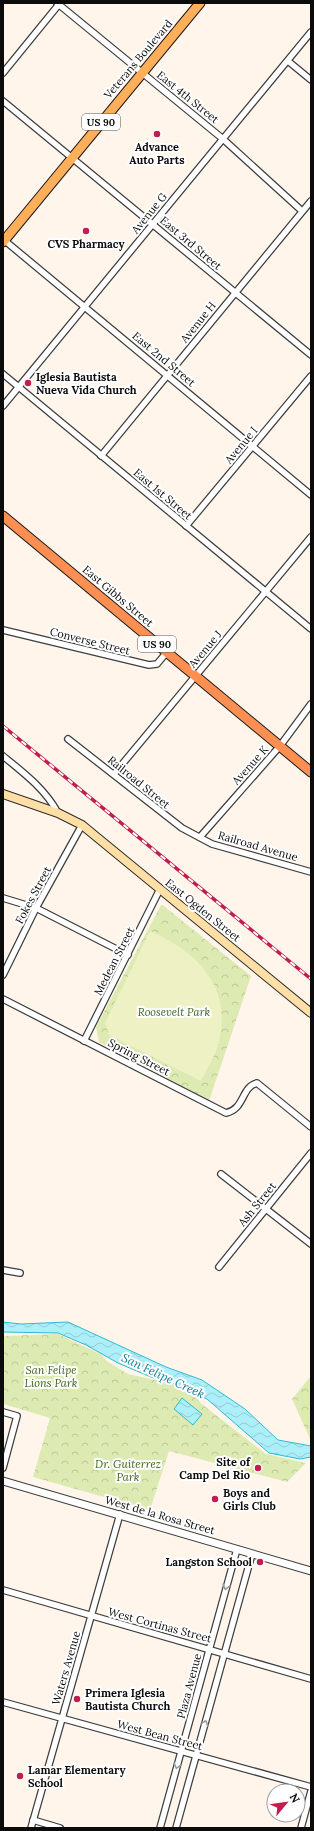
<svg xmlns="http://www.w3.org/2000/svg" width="314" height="1831" viewBox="0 0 314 1831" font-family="Lora,serif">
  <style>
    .park { fill: url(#park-crowns) }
    .pitch { fill: #edf1c4 }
    .water { fill: url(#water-waves); stroke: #2fbbd4 }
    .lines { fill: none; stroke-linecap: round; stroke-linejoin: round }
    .minor-casing { stroke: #3e3e3e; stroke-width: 8 }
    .tertiary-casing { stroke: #3e3e3e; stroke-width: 9 }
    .secondary-casing { stroke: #2d2d2d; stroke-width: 10 }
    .primary-casing { stroke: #1c1c1c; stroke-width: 11 }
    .trunk-casing { stroke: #1c1c1c; stroke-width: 11 }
    .minor { stroke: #fff; stroke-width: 5.5 }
    .tertiary { stroke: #fff; stroke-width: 7 }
    .secondary { stroke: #ffdfa5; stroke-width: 8 }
    .primary { stroke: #ffae5a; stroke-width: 9 }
    .trunk { stroke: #fe8f52; stroke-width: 9 }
    .rail-casing { stroke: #c11d4e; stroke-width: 3.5 }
    .rail { stroke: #fff; stroke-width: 2; stroke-dasharray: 6; stroke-linecap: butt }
    .oneway { stroke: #9d9d9d }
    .poi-dot { fill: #c11d4e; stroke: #fff; stroke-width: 1.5 }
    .labels { text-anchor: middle; stroke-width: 4; stroke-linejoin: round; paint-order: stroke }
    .shield { fill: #fff; stroke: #545454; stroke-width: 1 }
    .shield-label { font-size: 10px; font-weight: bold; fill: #0b0b0b }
    .street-label { font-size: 11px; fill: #0b0b0b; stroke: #fff }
    .poi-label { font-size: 11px; font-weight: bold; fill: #0b0b0b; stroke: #fff; text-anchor: start }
    .park-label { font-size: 11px; font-style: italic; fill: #3c6519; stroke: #fff }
    .water-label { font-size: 12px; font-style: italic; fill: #10809b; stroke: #fff }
  </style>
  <defs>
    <pattern id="park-crowns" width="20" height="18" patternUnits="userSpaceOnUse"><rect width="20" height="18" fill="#ddebb2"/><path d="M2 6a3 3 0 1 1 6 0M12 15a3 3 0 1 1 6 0" fill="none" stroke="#bcc898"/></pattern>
    <pattern id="water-waves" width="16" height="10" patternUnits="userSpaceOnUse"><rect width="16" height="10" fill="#aceff9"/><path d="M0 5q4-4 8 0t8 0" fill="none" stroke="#93ccd4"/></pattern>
  </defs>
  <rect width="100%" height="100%" fill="#fff5ea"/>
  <g class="park">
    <polygon points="161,905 164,906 251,976 209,1101 99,1042 96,1027"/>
    <polygon points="58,1334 100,1354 108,1362 128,1374 169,1383 190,1392 203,1405 266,1454 306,1463 287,1482 169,1451 150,1510 33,1477 50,1418 3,1404 3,1336"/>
    <polygon points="311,1376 311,1441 292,1399"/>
  </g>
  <path class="pitch" d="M150,931C201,953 236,992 216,1051C212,1061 206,1071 201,1081L109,1035L105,1023Z"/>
  <g class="water">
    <polygon points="3,1322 21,1324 68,1322 166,1367 202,1380 245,1409 278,1440 311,1446 311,1457 300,1459 269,1453 207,1399 180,1386 151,1377 118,1363 86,1345 58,1333 3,1332"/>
    <polygon points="182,1398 202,1414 193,1425 174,1409"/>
  </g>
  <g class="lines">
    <g class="minor-casing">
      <g id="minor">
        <polyline points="57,3 223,139 302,211"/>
        <polyline points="288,61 311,80"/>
        <polyline points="3,73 60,3"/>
        <polyline points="3,101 311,355"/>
        <polyline points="4,240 311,495"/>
        <polyline points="3,374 311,629"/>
        <polyline points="3,406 311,32"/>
        <polyline points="101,456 311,201"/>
        <polyline points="186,526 311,376"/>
        <polyline points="3,630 149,665 157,664 167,652"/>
        <polyline points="68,739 182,828 212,844 311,872"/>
        <path d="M3,756C24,773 45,789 58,813"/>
        <polyline points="114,774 311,537"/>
        <polyline points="200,837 280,746 311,704"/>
        <polyline points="3,898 36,908 128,955"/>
        <polyline points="3,975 36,908 82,825"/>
        <path d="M3,999L226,1113C245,1109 241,1087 257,1083L311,1127"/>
        <polyline points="84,1041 160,889"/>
        <polyline points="221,1174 311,1244"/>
        <polyline points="219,1267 311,1153"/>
        <polyline points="3,1270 20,1273"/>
        <polyline points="3,1412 17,1416 3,1468"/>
        <polyline points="3,1590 311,1679"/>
        <polyline points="3,1702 311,1787"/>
        <polyline points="33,1820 60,1828"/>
        <polyline points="31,1828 120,1514"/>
        <polyline points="160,1828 237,1549"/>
        <polyline points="176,1828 252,1554"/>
        <polyline points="301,1828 311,1791"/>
      </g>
    </g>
    <g class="tertiary-casing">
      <polyline id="tertiary" points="3,1481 311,1571"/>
    </g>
    <g class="secondary-casing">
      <polyline id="secondary" points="3,794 58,813 82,825 311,1013"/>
    </g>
    <g class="primary-casing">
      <polyline id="primary" points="3,242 200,3"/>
    </g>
    <g class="trunk-casing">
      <polyline id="trunk" points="3,516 311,772"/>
    </g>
    <use href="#minor" class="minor"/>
    <use href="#tertiary" class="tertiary"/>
    <use href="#secondary" class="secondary"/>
    <use href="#primary" class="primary"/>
    <use href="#trunk" class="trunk"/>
    <g class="rail-casing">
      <polyline id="rail" points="3,726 311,979"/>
    </g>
    <use href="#rail" class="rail"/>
  </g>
  <defs><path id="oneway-chevron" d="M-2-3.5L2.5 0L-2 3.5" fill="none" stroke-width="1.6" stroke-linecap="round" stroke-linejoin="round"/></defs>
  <g class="oneway">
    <use href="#oneway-chevron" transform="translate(226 1587) rotate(105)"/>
    <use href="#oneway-chevron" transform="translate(205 1723) rotate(-74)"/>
    <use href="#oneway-chevron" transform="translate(177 1766) rotate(106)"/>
  </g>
  <g class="poi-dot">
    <circle cx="157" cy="134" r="4"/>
    <circle cx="86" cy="231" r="4"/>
    <circle cx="28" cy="383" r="4"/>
    <circle cx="258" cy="1468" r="4"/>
    <circle cx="215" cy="1499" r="4"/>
    <circle cx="260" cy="1562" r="4"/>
    <circle cx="77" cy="1699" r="4"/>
    <circle cx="20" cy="1776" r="4"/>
  </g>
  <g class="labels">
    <g class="shield">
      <rect x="82" y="114" width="38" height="16" rx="3"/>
      <rect x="138" y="636" width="38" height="16" rx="3"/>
    </g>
    <g class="shield-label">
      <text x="101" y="126">US 90</text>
      <text x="157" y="648">US 90</text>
    </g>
    <g class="street-label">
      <text transform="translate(138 59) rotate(-50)" y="4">Veterans Boulevard</text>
      <text transform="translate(188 97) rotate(39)" y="4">East 4th Street</text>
      <text transform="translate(149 213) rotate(-51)" y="4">Avenue G</text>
      <text transform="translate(191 243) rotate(40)" y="4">East 3rd Street</text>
      <text transform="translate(198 322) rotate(-51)" y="4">Avenue H</text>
      <text transform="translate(164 359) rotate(40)" y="4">East 2nd Street</text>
      <text transform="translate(241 445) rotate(-50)" y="4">Avenue I</text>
      <text transform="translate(163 494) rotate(40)" y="4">East 1st Street</text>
      <text transform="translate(118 596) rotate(40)" y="4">East Gibbs Street</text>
      <text transform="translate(90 641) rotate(14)" y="4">Converse Street</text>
      <text transform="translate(205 649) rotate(-50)" y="4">Avenue J</text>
      <text transform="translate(250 765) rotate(-48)" y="4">Avenue K</text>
      <text transform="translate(139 782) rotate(39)" y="4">Railroad Street</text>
      <text transform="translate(258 846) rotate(16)" y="4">Railroad Avenue</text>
      <text transform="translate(33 895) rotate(-62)" y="4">Fokes Street</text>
      <text transform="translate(203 910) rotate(39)" y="4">East Ogden Street</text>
      <text transform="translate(114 961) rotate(-63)" y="4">Medean Street</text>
      <text transform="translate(139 1057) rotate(27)" y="4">Spring Street</text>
      <text transform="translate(257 1204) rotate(-51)" y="4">Ash Street</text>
      <text transform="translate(160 1515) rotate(16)" y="4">West de la Rosa Street</text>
      <text transform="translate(160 1625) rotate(15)" y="4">West Cortinas Street</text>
      <text transform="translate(66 1668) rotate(-74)" y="4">Waters Avenue</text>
      <text transform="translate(189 1686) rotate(-75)" y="4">Plaza Avenue</text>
      <text transform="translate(160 1735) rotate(15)" y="4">West Bean Street</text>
    </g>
    <g class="poi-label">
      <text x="157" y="151" text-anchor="middle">Advance<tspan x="157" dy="13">Auto Parts</tspan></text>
      <text x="86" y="248" text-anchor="middle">CVS Pharmacy</text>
      <text x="36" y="381">Iglesia Bautista<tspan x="36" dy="13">Nueva Vida Church</tspan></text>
      <text x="250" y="1466" text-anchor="end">Site of<tspan x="250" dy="13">Camp Del Rio</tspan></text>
      <text x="223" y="1497">Boys and<tspan x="223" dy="13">Girls Club</tspan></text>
      <text x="252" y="1566" text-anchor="end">Langston School</text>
      <text x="85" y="1697">Primera Iglesia<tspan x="85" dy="13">Bautista Church</tspan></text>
      <text x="28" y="1774">Lamar Elementary<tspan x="28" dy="13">School</tspan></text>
    </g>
    <g class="park-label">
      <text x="174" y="1016">Roosevelt Park</text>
      <text x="51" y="1374">San Felipe<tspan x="51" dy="13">Lions Park</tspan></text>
      <text x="128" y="1468">Dr. Guiterrez<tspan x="128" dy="13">Park</tspan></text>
    </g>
    <g class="water-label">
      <text transform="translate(163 1376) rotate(25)" y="4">San Felipe Creek</text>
    </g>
  </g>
  <rect width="314" height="1831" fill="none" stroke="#0b0b0b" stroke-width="8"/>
  <g transform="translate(286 1803) rotate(61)"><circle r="19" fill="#ffffff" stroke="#9d9d9d"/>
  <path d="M0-3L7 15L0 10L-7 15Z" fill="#c11d4e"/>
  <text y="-6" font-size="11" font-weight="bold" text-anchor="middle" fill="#0b0b0b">N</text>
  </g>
</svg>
